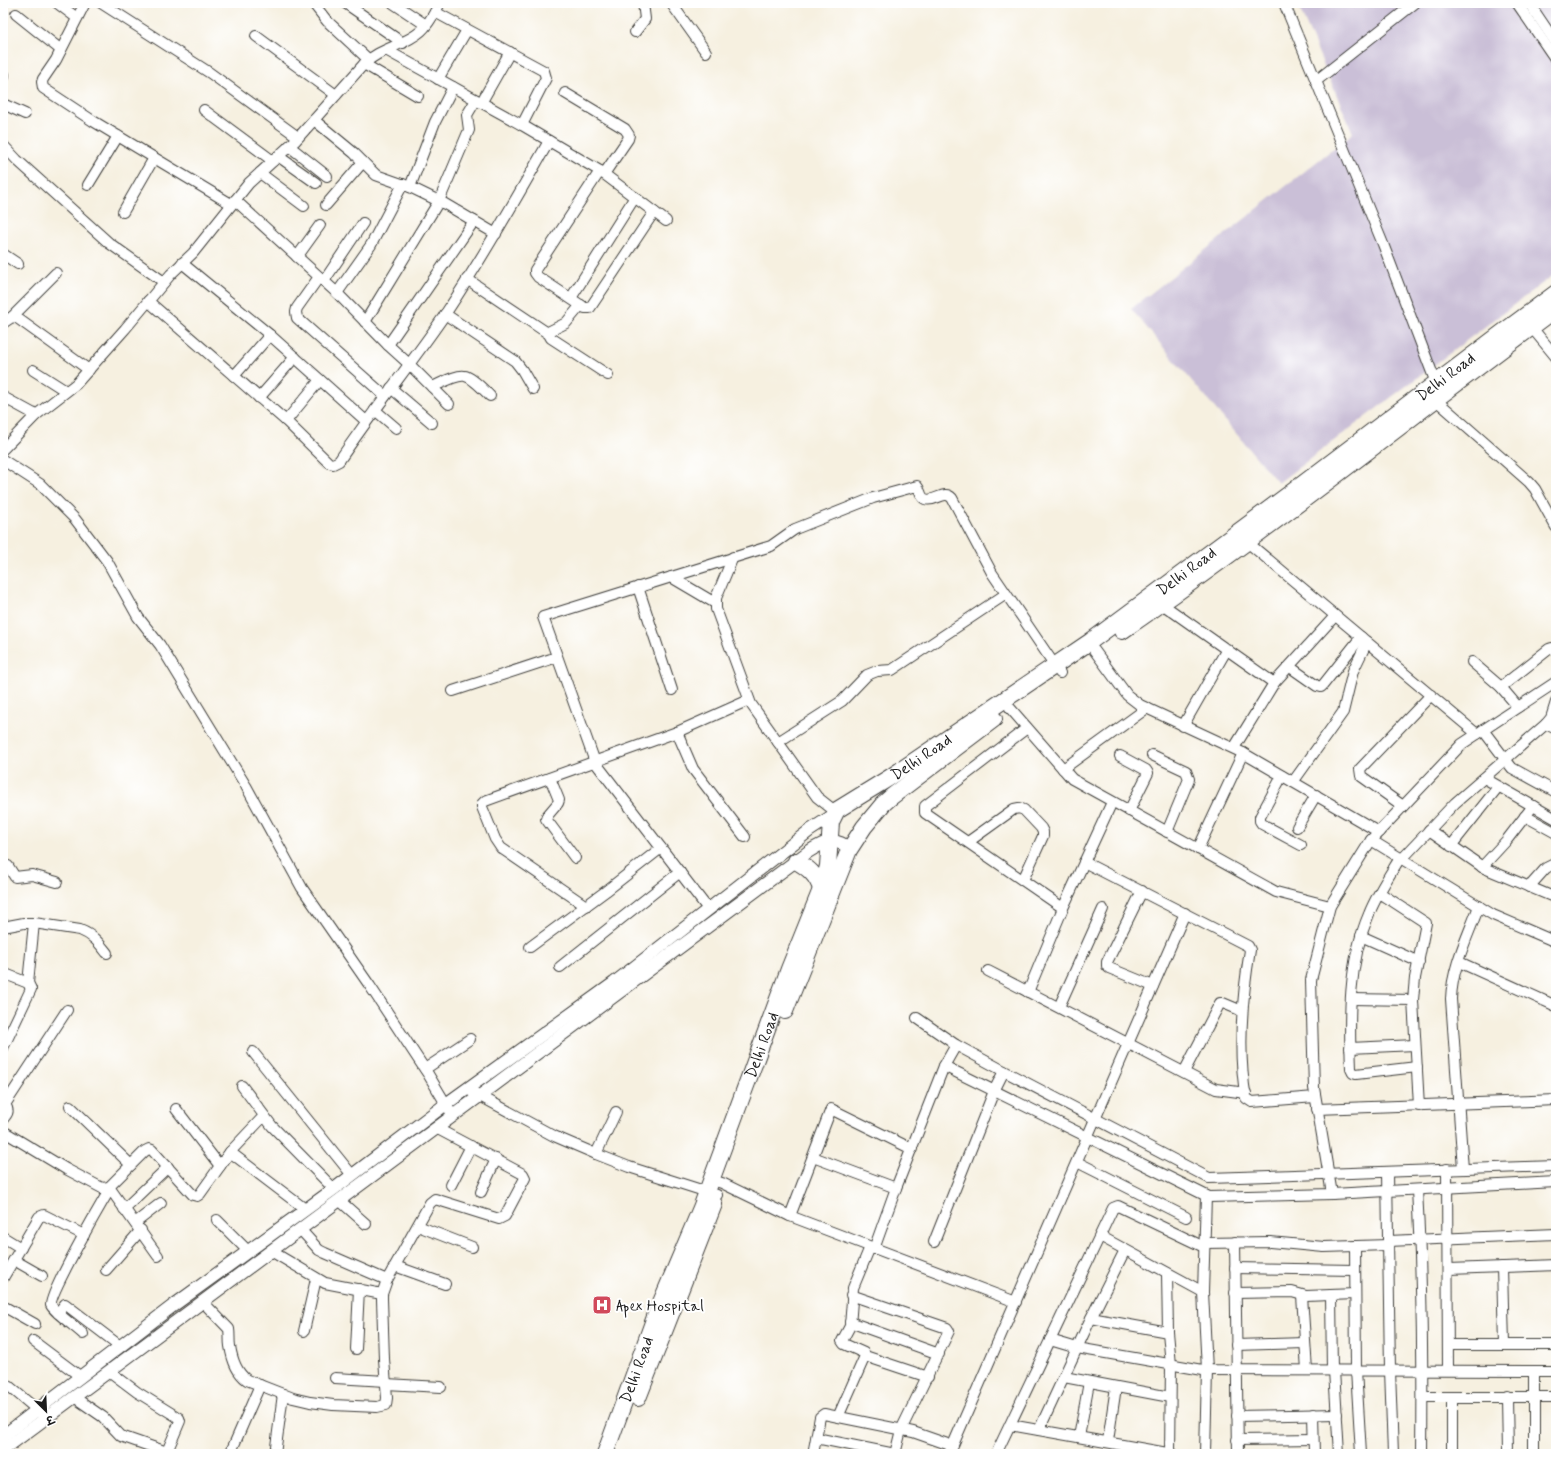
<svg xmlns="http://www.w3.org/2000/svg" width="1559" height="1457" viewBox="0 0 1559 1457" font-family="Mynerve,'Playpen Sans Deva',sans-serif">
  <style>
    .industrial { fill: #cabfd7 }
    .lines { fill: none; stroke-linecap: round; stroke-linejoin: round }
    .minor-casing { stroke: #3d3c39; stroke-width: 12 }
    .tertiary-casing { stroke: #3d3c39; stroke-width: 14 }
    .primary-casing { stroke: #3d3c39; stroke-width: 18 }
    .minor { stroke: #fff; stroke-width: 10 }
    .tertiary { stroke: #fff; stroke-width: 12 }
    .primary { stroke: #fff; stroke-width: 16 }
    .labels { text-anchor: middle; stroke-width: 4; stroke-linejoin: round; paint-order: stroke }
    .street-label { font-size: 16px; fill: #1c1c1c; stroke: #fff }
    .poi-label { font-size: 16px; fill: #1c1c1c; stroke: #fff; text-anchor: start }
  </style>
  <rect width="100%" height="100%" fill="#fff"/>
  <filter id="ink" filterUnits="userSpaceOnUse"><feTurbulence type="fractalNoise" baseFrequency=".025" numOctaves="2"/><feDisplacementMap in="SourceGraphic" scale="8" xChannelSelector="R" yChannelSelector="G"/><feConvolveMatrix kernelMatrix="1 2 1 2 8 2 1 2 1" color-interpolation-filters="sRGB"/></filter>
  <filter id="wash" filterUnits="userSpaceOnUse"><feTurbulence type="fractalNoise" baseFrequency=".012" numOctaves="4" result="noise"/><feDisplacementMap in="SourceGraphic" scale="16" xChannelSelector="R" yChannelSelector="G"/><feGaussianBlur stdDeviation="0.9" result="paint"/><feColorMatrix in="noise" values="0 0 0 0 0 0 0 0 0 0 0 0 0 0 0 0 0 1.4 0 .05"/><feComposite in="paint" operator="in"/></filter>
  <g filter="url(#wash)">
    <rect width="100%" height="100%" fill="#f6f0e0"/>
    <polygon class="industrial" points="1297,3 1556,3 1556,273 1278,483 1131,309 1353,133"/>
  </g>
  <g filter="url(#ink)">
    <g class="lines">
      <g class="minor-casing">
        <g id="minor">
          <polyline points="57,3 77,18"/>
          <polyline points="85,3 56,60 43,79 42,82 43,88 93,121 231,204"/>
          <polyline points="101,3 210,73 298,137"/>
          <polyline points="313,3 327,21 369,60"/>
          <polyline points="345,3 403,43"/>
          <polyline points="393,3 426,25"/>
          <polyline points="671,3 706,52"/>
          <polyline points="1284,3 1383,244 1436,383"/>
          <polyline points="1517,3 1556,60"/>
          <polyline points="1529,3 1556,43"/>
          <polyline points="435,12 544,71 546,78 522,125"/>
          <polyline points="16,14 61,50"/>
          <polyline points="635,32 645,19 643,3"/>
          <polyline points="256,36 336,95"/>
          <polyline points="386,50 522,125 600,171 666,221"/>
          <polyline points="364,64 418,96"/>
          <polyline points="3,72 4,75 3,80"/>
          <polyline points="438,79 467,30"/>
          <polyline points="1316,81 1415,3"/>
          <polyline points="565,93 625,129 629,135 628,139 604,174"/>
          <polyline points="481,103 510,52"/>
          <polyline points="3,104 25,114"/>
          <polyline points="204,110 273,161"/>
          <polyline points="314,120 354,153 376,175 410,187 445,204 496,234"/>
          <polyline points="3,145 17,160 109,243 164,282"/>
          <polyline points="289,146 327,176"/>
          <polyline points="278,156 316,183"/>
          <polyline points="600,171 535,270 535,273 538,277 585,308 590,308 654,212"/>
          <polyline points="260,173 304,206"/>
          <polyline points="88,185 118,136"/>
          <polyline points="410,187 435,122 453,87"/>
          <polyline points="235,200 337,293 388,345 409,364 449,404"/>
          <polyline points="326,205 363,162"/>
          <polyline points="123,212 154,158"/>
          <polyline points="3,254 18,264"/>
          <polyline points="297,257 320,225"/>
          <polyline points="182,263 270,335 366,421"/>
          <polyline points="319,277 297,308 296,312 297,318 385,396"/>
          <polyline points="467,279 549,334"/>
          <polyline points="324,281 363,223"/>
          <polyline points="337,293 371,245 403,184"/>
          <polyline points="571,298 635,197"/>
          <path d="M148,301L286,421L329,463L333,464L339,461C373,410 412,363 446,313C483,257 516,199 549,141"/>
          <polyline points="581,305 566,323 550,331 549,334 551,338 608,375"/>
          <polyline points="445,314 515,361 522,370 533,389"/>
          <polyline points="12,317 56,273"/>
          <polyline points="365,322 439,201 469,130 467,115 476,100"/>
          <polyline points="3,323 12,317 17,318 89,370"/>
          <polyline points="1528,323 1556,357"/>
          <polyline points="388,345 474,221"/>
          <polyline points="33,370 66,391"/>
          <polyline points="234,376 270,335"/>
          <path d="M432,387C440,384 457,374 465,376C472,377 485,391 490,396"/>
          <polyline points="391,388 432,423"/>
          <polyline points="3,397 36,415"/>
          <polyline points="259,398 295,357"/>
          <polyline points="1436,400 1529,482 1535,489 1556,527"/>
          <polyline points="375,410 396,428"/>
          <polyline points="286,421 320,380"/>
          <path d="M3,449L36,415L76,384L125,329L171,274L193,253L249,183L296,140L364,64C380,48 404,46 421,31C429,24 435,12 440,3"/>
          <polyline points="3,460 40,484 75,519 107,561 138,617 160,645 246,786 302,888 370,986 428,1074 453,1116"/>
          <polyline points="1246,541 1477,734"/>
          <polyline points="733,557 716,598 716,609 751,704 817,797 836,812"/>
          <polyline points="671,577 715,603"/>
          <polyline points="638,587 672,690"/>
          <polyline points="1162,604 1274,683"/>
          <polyline points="1094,650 1127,695 1140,705 1243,753 1379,832"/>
          <polyline points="1472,662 1501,687 1518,707"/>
          <polyline points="1290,667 1317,686 1321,687 1323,685 1361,637"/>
          <polyline points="1501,687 1549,649 1552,648 1556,651"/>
          <polyline points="453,691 557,657"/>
          <polyline points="1010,708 1072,779 1276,892 1330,906"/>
          <polyline points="1546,724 1556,729"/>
          <polyline points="1183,726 1227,649"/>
          <polyline points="1027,728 925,806 925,813 1063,908"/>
          <polyline points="1483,730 1512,768 1556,792"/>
          <polyline points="677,732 693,769 745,837"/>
          <polyline points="778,742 842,701 867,675 877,671 892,670 1006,594"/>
          <polyline points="1234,748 1274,683 1335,616"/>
          <polyline points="1152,755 1186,771 1189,779 1167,832"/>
          <polyline points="1120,756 1146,770 1148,773 1129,811"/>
          <polyline points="1063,769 1147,708"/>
          <polyline points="1282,776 1260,817 1260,821 1262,824 1301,845"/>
          <polyline points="550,778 559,800 558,803 547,816 546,819 575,858"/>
          <polyline points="1484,778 1556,819"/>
          <polyline points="1293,782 1343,712 1353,671 1367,642"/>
          <polyline points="1403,806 1361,776 1360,769 1431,695"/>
          <polyline points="1525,816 1556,833"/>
          <polyline points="1297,827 1316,795"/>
          <polyline points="1429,830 1484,868 1556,898"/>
          <polyline points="1371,840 1493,915 1556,942"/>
          <polyline points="968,842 1014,809 1019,808 1024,810 1041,828 1043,832 1043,836 1023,880"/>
          <polyline points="1451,846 1498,787"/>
          <polyline points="1198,849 1243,753"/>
          <path d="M1400,858C1389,876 1377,894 1369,914C1348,963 1349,1017 1351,1069L1353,1073L1356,1074L1417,1067"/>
          <polyline points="1402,859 1455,803 1546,724 1551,718 1556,702"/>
          <path d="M1084,862L1248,946L1250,950C1242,998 1237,1050 1246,1098L1252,1102L1315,1097"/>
          <polyline points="3,865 8,866 15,877 32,875 57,882"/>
          <polyline points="1482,867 1506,841 1533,806"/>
          <polyline points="1529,887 1546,868 1556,863"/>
          <polyline points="1142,891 1107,962 1107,966 1109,968 1153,986"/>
          <polyline points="1380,893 1426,923 1415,978 1413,1000 1419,1106"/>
          <polyline points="586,906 501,848 495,839 482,807 482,804 485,801 677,732 749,700"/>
          <path d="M708,909L595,762L543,617L771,546L795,529L873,498L917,486C921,490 920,497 925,499C935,503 944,489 952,498L992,573L1060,673"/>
          <path d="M3,927L24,923H34L80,930C93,935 99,943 107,953"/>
          <polyline points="1361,936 1419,962"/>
          <polyline points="530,947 606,891 661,848"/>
          <polyline points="1459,962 1556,1006"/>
          <polyline points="560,967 680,872"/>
          <polyline points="988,971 1216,1089 1246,1093"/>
          <polyline points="3,973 28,983 31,989 3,1048"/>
          <polyline points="28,983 34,923"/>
          <polyline points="1028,992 1063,908 1112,802"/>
          <polyline points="1351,999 1413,1000"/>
          <polyline points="1059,1007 1103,909"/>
          <polyline points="917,1018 956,1045 1004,1071 1209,1178 1556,1166"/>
          <polyline points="1350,1048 1415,1045"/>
          <polyline points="253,1052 352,1175"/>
          <polyline points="944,1066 1209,1197 1332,1194 1556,1182"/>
          <polyline points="425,1069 470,1039"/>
          <polyline points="1184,1072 1220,1003 1223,1003 1242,1011"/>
          <polyline points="242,1086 272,1126 334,1189"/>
          <polyline points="467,1089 554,1136 596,1154 629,1167 717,1195"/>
          <path d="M3,1106L7,1108C9,1113 6,1115 3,1119"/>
          <polyline points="4,1106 67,1010"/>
          <polyline points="70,1106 131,1165"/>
          <polyline points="176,1109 220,1166"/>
          <polyline points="1317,1109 1556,1100"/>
          <polyline points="3,1131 66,1169 102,1188 109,1187 145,1151 149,1149 152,1150 193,1195 197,1196 200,1194 230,1152 264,1116"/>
          <polyline points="230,1152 305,1209"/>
          <polyline points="596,1154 616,1112"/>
          <polyline points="813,1157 896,1188"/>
          <polyline points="1077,1162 1186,1217"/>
          <polyline points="1447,1169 1448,1370"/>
          <path d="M1463,1169L1451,999C1452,967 1468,936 1479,906"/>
          <polyline points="1387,1172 1390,1370 1393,1454"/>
          <polyline points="711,1180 722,1183 790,1216 1016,1302"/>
          <polyline points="451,1185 471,1146"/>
          <polyline points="109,1187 158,1256"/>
          <path d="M1417,1190C1422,1278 1423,1366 1422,1454"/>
          <polyline points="481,1192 496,1159"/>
          <polyline points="1332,1194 1314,1088 1311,980 1330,906 1371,840 1462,744 1556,682"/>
          <polyline points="339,1200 366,1224"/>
          <polyline points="124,1209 168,1167"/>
          <polyline points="790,1216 831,1109 912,1149"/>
          <polyline points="217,1220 248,1251"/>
          <polyline points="135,1223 161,1203"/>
          <polyline points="418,1226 472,1247"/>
          <polyline points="300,1229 319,1250 325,1253 387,1280"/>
          <polyline points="1100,1236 1203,1292"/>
          <polyline points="3,1237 21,1248"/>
          <polyline points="1388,1241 1556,1234"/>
          <polyline points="934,1242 994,1091 1004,1071"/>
          <polyline points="1235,1242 1238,1454"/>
          <polyline points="1205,1243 1270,1242 1324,1247 1388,1245"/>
          <polyline points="1355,1246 1356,1370 1361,1454"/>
          <polyline points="874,1249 896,1188 944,1066 956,1045"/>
          <polyline points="271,1251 325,1283 382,1294"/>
          <polyline points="14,1260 42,1276"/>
          <polyline points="395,1266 445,1284"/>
          <polyline points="1502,1267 1504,1345"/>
          <polyline points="1235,1268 1355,1270"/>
          <polyline points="1449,1269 1556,1265"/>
          <polyline points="106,1270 141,1230"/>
          <polyline points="1167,1273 1168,1332 1171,1365 1170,1454"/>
          <polyline points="3,1278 39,1217 44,1215 84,1235"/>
          <polyline points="1235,1293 1292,1292 1306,1296 1355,1294"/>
          <polyline points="851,1295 947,1328 949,1331 901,1430 895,1454"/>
          <polyline points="1331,1295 1332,1370"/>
          <polyline points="1302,1296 1307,1370"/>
          <path d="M203,1302L229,1329C230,1335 229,1340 230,1346C232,1359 236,1372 247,1380L293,1398L310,1402L333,1405L377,1407L386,1405L387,1398L384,1359L382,1299V1294L387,1280L430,1203L435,1199L499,1219L505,1216L525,1178L523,1174L436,1128"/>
          <polyline points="3,1306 35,1324"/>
          <polyline points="58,1313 65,1304 120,1346"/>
          <polyline points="1091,1318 1168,1332"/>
          <polyline points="850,1322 939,1354"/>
          <polyline points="304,1331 316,1279"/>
          <path d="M83,1334C77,1328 53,1311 51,1305C49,1294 101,1204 110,1189"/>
          <polyline points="1050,1340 1077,1348 1203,1370 1556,1371"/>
          <polyline points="33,1341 81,1377"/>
          <polyline points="1236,1345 1305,1343"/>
          <polyline points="1448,1345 1556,1345"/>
          <polyline points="356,1349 359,1289"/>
          <polyline points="865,1356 928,1377"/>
          <polyline points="1334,1370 1339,1454"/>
          <polyline points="109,1371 137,1392 179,1418 180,1421 166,1454"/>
          <polyline points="1534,1371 1534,1454"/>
          <polyline points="1064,1377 1170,1397"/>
          <polyline points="335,1378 386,1381"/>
          <polyline points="3,1381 42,1414"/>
          <polyline points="386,1384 441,1387"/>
          <polyline points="1507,1396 1508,1454"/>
          <polyline points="74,1397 103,1417 121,1436 167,1452"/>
          <polyline points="1423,1397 1556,1397"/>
          <polyline points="1452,1397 1452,1454"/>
          <polyline points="1313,1414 1314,1454"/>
          <polyline points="1237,1416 1337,1414"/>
          <polyline points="838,1417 865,1356 864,1353 844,1344 842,1341 850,1326 853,1288 870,1247"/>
          <polyline points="1010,1425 1173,1454"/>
          <polyline points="1039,1430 1091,1318 1125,1250"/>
          <polyline points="1079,1437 1089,1382"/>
          <polyline points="816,1438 895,1454"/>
          <polyline points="1237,1440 1313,1439"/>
          <polyline points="1108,1441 1116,1387"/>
          <polyline points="230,1454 260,1385"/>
          <polyline points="275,1454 283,1394"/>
          <polyline points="813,1454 820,1417 824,1414 913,1432 953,1446"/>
          <polyline points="949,1454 1185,913"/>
          <polyline points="996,1454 1113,1208 1118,1206 1204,1247"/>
          <polyline points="1205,1454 1207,1370 1203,1292 1206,1196"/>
        </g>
      </g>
      <g class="tertiary-casing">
        <g id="tertiary">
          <polyline points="3,1436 174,1305 334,1189 446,1104 614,983 809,831 835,814"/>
          <path d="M3,1450L808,852C822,843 834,835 850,849"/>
        </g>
      </g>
      <g class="primary-casing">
        <g id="primary">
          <path d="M1122,631C1271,529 1411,416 1556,309"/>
          <path d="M796,861C808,868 817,875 821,889"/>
          <polyline points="785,1011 849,850 864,827 883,804 891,797 994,719"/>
          <polyline points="638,1398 714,1204"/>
          <path id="s1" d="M605,1454L656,1314L701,1208L789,969L824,882L828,866L831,822L837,810L889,778L1091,641L1300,486L1502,333L1556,293"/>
        </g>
      </g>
      <use href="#minor" class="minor"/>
      <use href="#tertiary" class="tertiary"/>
      <use href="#primary" class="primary"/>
    </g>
  </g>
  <defs>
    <g id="hospital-square" transform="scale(1)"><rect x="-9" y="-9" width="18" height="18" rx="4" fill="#d1495b" stroke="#fff"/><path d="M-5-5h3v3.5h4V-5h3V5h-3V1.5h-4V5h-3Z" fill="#fff"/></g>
  </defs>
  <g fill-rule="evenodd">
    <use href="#hospital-square" x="602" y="1305"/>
  </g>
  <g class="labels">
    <g class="street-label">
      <text dy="6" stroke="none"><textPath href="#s1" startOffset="1434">Delhi Road</textPath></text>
      <text dy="6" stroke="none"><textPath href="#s1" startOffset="1110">Delhi Road</textPath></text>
      <text dy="6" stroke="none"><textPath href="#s1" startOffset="786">Delhi Road</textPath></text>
      <text dy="6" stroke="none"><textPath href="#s1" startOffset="438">Delhi Road</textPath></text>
      <text dy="6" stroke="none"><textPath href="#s1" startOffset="90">Delhi Road</textPath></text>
    </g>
    <g class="poi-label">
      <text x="616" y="1311">Apex Hospital</text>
    </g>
  </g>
  <rect width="1559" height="1457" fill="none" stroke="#fff" stroke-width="16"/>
  <g transform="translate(46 1411) rotate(156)" stroke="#ffffff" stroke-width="3" paint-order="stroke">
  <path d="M0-3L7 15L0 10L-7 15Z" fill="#1c1c1c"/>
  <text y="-6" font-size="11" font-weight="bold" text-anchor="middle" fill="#1c1c1c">उ</text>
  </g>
</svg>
